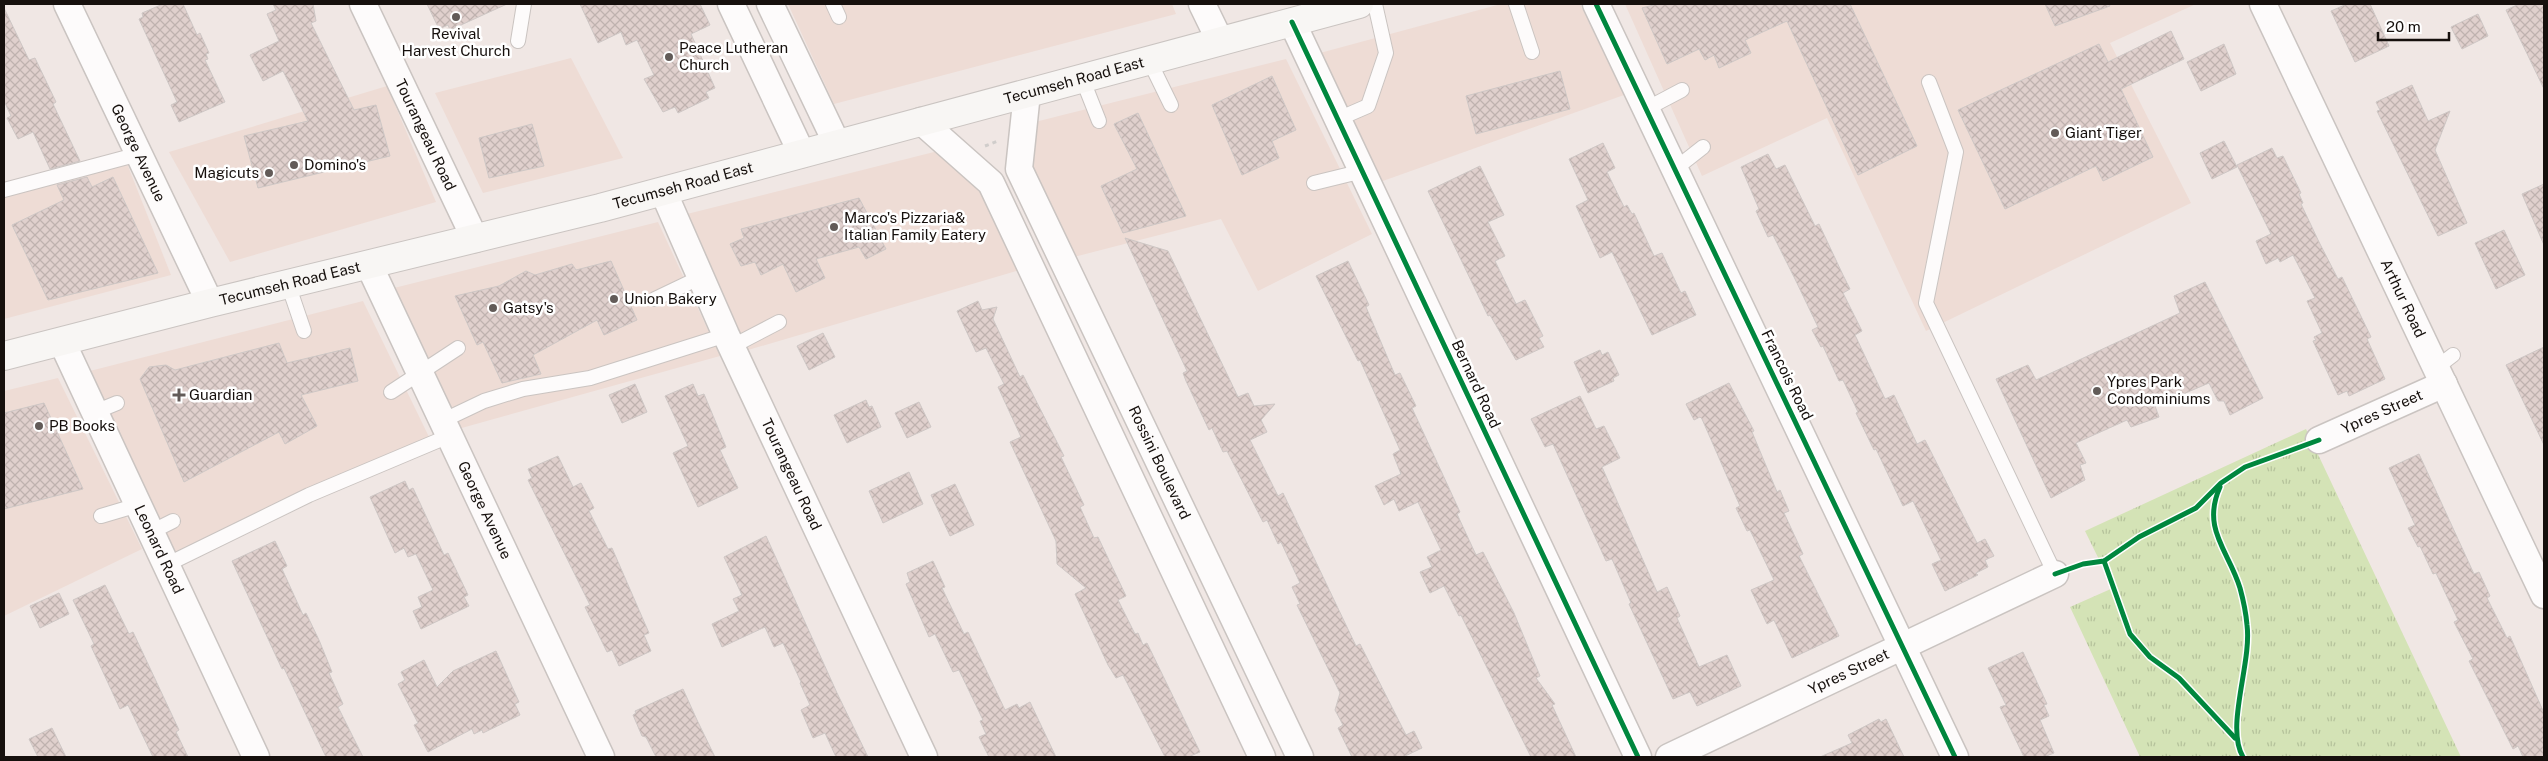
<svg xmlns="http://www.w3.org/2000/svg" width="2548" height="761" viewBox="0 0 2548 761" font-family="'Public Sans',sans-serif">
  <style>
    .built { fill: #eedcd5 }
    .grass { fill: url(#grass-tufts) }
    .building { fill: url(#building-cross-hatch); stroke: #cec7c5 }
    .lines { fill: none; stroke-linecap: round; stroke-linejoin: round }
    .lane-casing { stroke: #cac4c1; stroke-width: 16 }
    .street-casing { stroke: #cac4c1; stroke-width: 29 }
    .secondary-casing { stroke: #cac4c1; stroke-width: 30 }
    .path { stroke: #d0cdcb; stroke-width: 3; stroke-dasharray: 4 4; stroke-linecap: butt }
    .lane { stroke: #fdfbfb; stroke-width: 14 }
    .street { stroke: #fdfbfb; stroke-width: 26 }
    .secondary { stroke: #f8f6f4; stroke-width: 28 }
    .cycleway-casing { stroke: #fff; stroke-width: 8 }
    .cycleway { stroke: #00873e; stroke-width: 5 }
    .poi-dot { fill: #625b58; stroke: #fff; stroke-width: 2 }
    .labels { text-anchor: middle; stroke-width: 5; stroke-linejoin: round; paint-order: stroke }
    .poi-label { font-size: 15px; fill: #16100d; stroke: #fff; text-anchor: start }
    .street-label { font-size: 15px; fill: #16100d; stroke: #fff }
  </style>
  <defs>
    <pattern id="grass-tufts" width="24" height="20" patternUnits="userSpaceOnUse" patternTransform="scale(1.25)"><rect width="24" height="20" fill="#d4e3b6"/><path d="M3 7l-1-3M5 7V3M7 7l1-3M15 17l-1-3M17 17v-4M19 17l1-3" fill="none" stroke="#b5c29b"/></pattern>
    <pattern id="building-cross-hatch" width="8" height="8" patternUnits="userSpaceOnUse" patternTransform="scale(1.25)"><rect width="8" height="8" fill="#e0d0cd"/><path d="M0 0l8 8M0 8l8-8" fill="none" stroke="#bfb2af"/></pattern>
  </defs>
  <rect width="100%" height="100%" fill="#f0e7e4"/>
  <g class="built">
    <polygon points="788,4 1172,4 1176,14 834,104"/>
    <polygon points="1501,4 1580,4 1624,95 1380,182 1320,53"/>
    <polygon points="1625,4 2196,4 2110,43 2191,203 1926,331 1827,118 1702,176"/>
    <polygon points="571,58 623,158 483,193 435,93"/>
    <polygon points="1286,59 1372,234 1258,291 1221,219 1074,257 1015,127"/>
    <polygon points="387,86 436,202 230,262 169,152"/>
    <polygon points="942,150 979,180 1023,269 748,350 683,215"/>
    <polygon points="124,156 171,275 4,319 4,189"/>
    <polygon points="658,222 720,356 458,429 394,288"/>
    <polygon points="363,301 430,439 175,559 86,372"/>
    <polygon points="58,378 142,549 4,616 4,391"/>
  </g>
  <polygon class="grass" points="2306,429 2461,757 2140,757 2070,607 2113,588 2085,531"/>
  <g class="building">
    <polygon points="163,4 183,4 197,35 200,33 209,53 206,54 208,59 205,60 225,102 179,122 171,105 177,102 139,19 143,17 142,13"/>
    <polygon points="273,4 313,4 316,21 311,23 354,110 376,105 390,156 258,188 244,136 308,121 283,71 263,81 250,55 279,41 267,14 276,10"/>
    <polygon points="427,4 507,4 450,30 448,25 439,29"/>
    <polygon points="580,4 700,4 710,25 691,34 715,88 706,92 709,98 678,113 675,107 663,112 644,79 654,75 637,40 626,45 621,32 598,43"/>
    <polygon points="1657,4 1850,4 1917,146 1858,175 1787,21 1745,40 1751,53 1719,68 1714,55 1705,60 1699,49 1667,64 1642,8"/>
    <polygon points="2045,4 2109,4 2110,6 2055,26"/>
    <polygon points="2347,4 2370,4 2389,46 2355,62 2331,11"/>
    <polygon points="2519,4 2544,4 2544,89 2506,10"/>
    <polygon points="4,8 29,60 35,58 56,102 53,104 80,161 50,169 33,132 18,139 7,118 11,116 4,101"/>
    <polygon points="2478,14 2488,36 2462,49 2451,27"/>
    <polygon points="2171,31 2184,59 2121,89 2153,157 2103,181 2096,166 2005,209 1958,110 2099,44 2108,62"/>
    <polygon points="2224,44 2236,74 2201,91 2187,62"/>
    <polygon points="1560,71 1570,109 1476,134 1466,96"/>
    <polygon points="1272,76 1296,130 1272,141 1279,158 1242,175 1212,105"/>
    <polygon points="2412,85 2428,121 2450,111 2435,150 2467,223 2438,236 2377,111 2380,110 2376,102"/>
    <polygon points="1138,113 1186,216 1123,233 1101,186 1137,169 1114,124"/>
    <polygon points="532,124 544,166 489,178 479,138"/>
    <polygon points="2224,141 2237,167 2212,179 2200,153"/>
    <polygon points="1603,143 1615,168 1607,172 1624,207 1627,205 1632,214 1634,213 1654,256 1662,253 1681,293 1685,291 1696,315 1652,335 1612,252 1600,258 1576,206 1588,200 1569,159"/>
    <polygon points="2272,148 2277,158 2283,156 2301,193 2299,194 2303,203 2301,204 2319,242 2338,279 2342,277 2371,337 2367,339 2385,379 2349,396 2347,391 2338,395 2313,341 2316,340 2314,337 2322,333 2307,301 2315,298 2293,255 2280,262 2278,258 2266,264 2256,241 2271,234 2237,165"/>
    <polygon points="1768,154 1776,169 1785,165 1815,226 1819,224 1843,275 1850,289 1843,293 1862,331 1855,335 1885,399 1894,395 1917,444 1925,440 1977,543 1985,539 1994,556 1985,560 1988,567 1976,573 1978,575 1945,591 1932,564 1941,560 1913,501 1903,506 1876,449 1874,450 1856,413 1858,412 1843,380 1839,381 1823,346 1821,347 1812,330 1818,327 1795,279 1773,235 1768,237 1756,211 1759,209 1741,167"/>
    <polygon points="1480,166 1504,215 1488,222 1505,256 1495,261 1516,304 1525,300 1543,336 1539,338 1544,347 1516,360 1490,315 1488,316 1428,191"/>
    <polygon points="87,177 92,187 113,177 158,273 48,300 12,225 64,200 57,185"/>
    <polygon points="2544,184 2544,245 2522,194"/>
    <polygon points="859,198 886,249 866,259 859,247 816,259 825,278 796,292 783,264 761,275 755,262 741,266 730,244 744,238 741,229"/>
    <polygon points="2504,230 2525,275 2496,289 2475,243"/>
    <polygon points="1125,238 1168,251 1238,397 1248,393 1254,406 1275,404 1261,420 1267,432 1250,440 1278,496 1283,493 1356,646 1360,644 1406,735 1414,731 1422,748 1403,757 1352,757 1338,728 1343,725 1335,710 1340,693 1297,605 1300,604 1292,587 1300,583 1281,542 1278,544 1267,520 1263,522 1227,451 1223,452 1212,428 1209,430 1186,381 1183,373 1187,371"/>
    <polygon points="611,261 637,320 604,335 597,320 533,355 541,374 502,383 483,342 477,345 455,296 499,286 526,271 535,275 572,264 576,270"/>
    <polygon points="1348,261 1369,305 1366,307 1395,375 1400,373 1416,406 1412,408 1460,512 1457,514 1476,555 1483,552 1514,613 1540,676 1536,678 1555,704 1552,705 1576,757 1531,757 1461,615 1459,616 1444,586 1430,593 1420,572 1432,567 1427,557 1441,550 1418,502 1399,511 1394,499 1384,505 1375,486 1401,474 1393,454 1400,450 1360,360 1358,361 1316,276"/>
    <polygon points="2205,282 2263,398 2230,415 2224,401 2218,401 2209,383 2155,406 2159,417 2131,427 2127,420 2076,443 2086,463 2080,465 2085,480 2051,498 1996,379 2028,365 2036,380 2180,313 2174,296"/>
    <polygon points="978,301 982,310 997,307 993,319 1020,377 1023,375 1064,456 1061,457 1084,505 1080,507 1094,538 1098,537 1126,596 1118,600 1135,634 1138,633 1143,645 1147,643 1200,752 1188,757 1165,757 1123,675 1116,678 1108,665 1075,594 1086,588 1057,564 1056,541 1010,442 1021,437 998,387 1004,384 986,348 976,352 957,311"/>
    <polygon points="823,333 835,357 809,370 797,346"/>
    <polygon points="279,343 287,363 350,348 358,381 301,395 317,426 285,444 279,432 184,482 140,379 149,367 166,365 175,370"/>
    <polygon points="2544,347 2544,445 2506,365"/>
    <polygon points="1600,350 1602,355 1608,352 1619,375 1613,378 1614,381 1588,393 1574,362"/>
    <polygon points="1729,383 1754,431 1752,432 1777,492 1780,490 1789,511 1784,513 1803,554 1799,556 1839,636 1792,658 1774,620 1767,624 1751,590 1774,580 1750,530 1747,531 1736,508 1740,506 1702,419 1700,417 1694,420 1686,404"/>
    <polygon points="635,384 647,412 622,423 609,395"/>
    <polygon points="693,384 698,396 704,394 726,447 720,450 738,488 698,507 673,453 688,446 665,396"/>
    <polygon points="1580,396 1596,429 1604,426 1620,458 1602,467 1657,592 1667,587 1680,616 1677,618 1699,667 1727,655 1741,686 1697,706 1690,692 1673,699 1629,604 1631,603 1612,559 1606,561 1553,444 1545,447 1531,419"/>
    <polygon points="866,400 869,407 872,406 881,427 847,443 834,415"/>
    <polygon points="919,402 931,427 907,438 895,413"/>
    <polygon points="44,403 83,489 4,509 4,413"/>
    <polygon points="2419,454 2474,574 2479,572 2490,596 2487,598 2507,638 2510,636 2544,713 2544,757 2523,757 2518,746 2513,749 2469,661 2473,659 2454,622 2458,620 2436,573 2433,574 2420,546 2418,547 2408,528 2415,525 2389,468"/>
    <polygon points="558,456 573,487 581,483 594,508 589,511 608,549 612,548 649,633 644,635 651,651 619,666 612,650 607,652 585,607 590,605 528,480 532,478 528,469"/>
    <polygon points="909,472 923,504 883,523 869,491"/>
    <polygon points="405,481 409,490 413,488 444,555 448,553 468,595 464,597 469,606 421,629 413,611 422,607 418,597 433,590 416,554 408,557 404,548 395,553 370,497"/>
    <polygon points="955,484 974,525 950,536 931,495"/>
    <polygon points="766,536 837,693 868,757 836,757 825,733 813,738 801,710 810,705 800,683 801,682 783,643 774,647 765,627 722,647 712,624 739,611 733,599 742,595 724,557"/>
    <polygon points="275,541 287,566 282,569 303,615 306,613 319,640 332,672 329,673 343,704 338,707 363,757 326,757 284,668 282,669 232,561"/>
    <polygon points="933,561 945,587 942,588 964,634 968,632 1005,710 1017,704 1019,708 1030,702 1056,757 989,757 979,737 986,734 980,721 983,720 959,670 953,672 935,634 929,637 906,584 910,582 907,573"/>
    <polygon points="105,585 129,634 133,632 179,730 176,732 188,757 153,757 128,705 120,709 91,646 94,644 73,600"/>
    <polygon points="59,593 69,614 40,628 30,606"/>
    <polygon points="496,651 519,702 515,704 520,715 483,733 482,730 474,734 472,729 428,752 414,725 418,723 398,684 405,680 401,672 424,660 437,687 453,671"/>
    <polygon points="2023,652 2047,704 2044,705 2049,716 2040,720 2054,753 2044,757 2024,757 2000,707 2006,705 1988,668"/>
    <polygon points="683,689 697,720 715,757 656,757 646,737 642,736 633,715 636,713 635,711"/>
    <polygon points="1879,719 1881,722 1886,719 1904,757 1820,757 1852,743 1848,735"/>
    <polygon points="52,728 66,757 38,757 29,739"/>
  </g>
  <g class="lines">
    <g class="lane-casing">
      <g id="lane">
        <polyline points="833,4 839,17"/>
        <polyline points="1516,4 1532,52"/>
        <polyline points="518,41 524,4"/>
        <polyline points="1149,60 1171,105"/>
        <polyline points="1082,78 1099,121"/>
        <polyline points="1929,82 1956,152 1926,303 2055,574"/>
        <polyline points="1646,109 1682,90"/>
        <polyline points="1338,119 1368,106 1386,53 1375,4"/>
        <polyline points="1675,169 1703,147"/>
        <polyline points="1314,183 1363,171"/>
        <polyline points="4,190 139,154"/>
        <polyline points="288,284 304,331"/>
        <polyline points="655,299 701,277"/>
        <polyline points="731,347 779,322"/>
        <polyline points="2436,368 2453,355"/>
        <polyline points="391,392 458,348"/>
        <polyline points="95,412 117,403"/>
        <polyline points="442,421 484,401 523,389 590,378 726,335"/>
        <polyline points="101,516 138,505"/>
        <polyline points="151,532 173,521"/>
        <polyline points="166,565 309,495 449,436"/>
      </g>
    </g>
    <g class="street-casing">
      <g id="street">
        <path id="s1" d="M67,4L210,303"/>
        <path id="s2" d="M363,4L475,239"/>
        <polyline points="731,4 802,154"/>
        <polyline points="770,4 837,144"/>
        <polyline points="1202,4 1220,41"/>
        <polyline points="1596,4 1955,757"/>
        <path id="s3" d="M2263,4L2544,595"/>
        <polyline points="1292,22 1638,757"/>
        <path id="s4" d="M1027,93L1019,169L1300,757"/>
        <polyline points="921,121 991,183 1262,757"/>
        <path id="s5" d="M663,191L726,335L924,757"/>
        <path id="s6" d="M369,265L601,757"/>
        <path id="s7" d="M62,342L256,757"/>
        <path id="s8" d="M2319,440L2444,384"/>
        <path id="s9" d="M1669,757L2055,574"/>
      </g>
    </g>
    <g class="secondary-casing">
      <g id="secondary">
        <path id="s10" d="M4,356L210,303L600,208L1359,4"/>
      </g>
    </g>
    <polyline class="path" points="985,146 998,141"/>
    <use href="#lane" class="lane"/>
    <use href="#street" class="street"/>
    <use href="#secondary" class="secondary"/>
    <g class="cycleway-casing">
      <g id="cycleway">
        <polyline points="1596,4 1955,757"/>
        <polyline points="1292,22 1638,757"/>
        <path d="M2220,487C2201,529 2229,551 2240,588C2243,599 2246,613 2247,625C2252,663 2225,727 2243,757"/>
        <polyline points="2104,561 2130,634 2150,657 2179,678 2235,738"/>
        <polyline points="2055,574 2083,564 2104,561 2139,537 2196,508 2221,483 2245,467 2319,440"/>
      </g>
    </g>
    <use href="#cycleway" class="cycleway"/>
  </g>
  <g class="poi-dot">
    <circle cx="456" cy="17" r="5"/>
    <circle cx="669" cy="57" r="5"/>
    <circle cx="2055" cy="133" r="5"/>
    <circle cx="294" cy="165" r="5"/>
    <circle cx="269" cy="173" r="5"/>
    <circle cx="834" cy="227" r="5"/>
    <circle cx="614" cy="299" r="5"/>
    <circle cx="493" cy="308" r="5"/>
    <circle cx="2097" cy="391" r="5"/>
    <path d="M176.5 387.5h5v5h5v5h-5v5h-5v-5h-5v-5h5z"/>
    <circle cx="39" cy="426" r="5"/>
  </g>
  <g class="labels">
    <g class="poi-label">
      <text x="456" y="39" text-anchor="middle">Revival<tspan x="456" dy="17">Harvest Church</tspan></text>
      <text x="679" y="53">Peace Lutheran<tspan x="679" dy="17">Church</tspan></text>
      <text x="2065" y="138">Giant Tiger</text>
      <text x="304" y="170">Domino's</text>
      <text x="259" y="178" text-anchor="end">Magicuts</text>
      <text x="844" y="223">Marco's Pizzaria&amp;<tspan x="844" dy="17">Italian Family Eatery</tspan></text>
      <text x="624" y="304">Union Bakery</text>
      <text x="503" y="313">Gatsy's</text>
      <text x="2107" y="387">Ypres Park<tspan x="2107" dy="17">Condominiums</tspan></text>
      <text x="189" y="400">Guardian</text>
      <text x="49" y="431">PB Books</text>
    </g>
    <g class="street-label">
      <text dy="5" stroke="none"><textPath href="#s10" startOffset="1105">Tecumseh Road East</textPath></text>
      <text dy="5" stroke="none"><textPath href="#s2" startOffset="145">Tourangeau Road</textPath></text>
      <text dy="5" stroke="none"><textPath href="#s1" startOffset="165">George Avenue</textPath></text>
      <text dy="5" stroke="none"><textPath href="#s10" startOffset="700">Tecumseh Road East</textPath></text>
      <text dy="5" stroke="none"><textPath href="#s10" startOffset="295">Tecumseh Road East</textPath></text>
      <text dy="5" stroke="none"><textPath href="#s3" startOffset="326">Arthur Road</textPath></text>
      <text transform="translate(1787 375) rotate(64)" y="5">Francois Road</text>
      <text transform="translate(1476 384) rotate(65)" y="5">Bernard Road</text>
      <text dy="5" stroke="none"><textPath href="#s8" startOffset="69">Ypres Street</textPath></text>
      <text dy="5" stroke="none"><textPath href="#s4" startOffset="402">Rossini Boulevard</textPath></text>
      <text dy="5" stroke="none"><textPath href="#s5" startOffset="311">Tourangeau Road</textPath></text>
      <text dy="5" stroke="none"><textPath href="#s6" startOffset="271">George Avenue</textPath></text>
      <text dy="5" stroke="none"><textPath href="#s7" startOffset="229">Leonard Road</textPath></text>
      <text dy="5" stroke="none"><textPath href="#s9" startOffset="199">Ypres Street</textPath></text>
    </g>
  </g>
  <rect width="2548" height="761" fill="none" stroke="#16100d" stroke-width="10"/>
  <path d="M2378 32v8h71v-8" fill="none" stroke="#16100d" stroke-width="2.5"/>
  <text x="2386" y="32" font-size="15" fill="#16100d" stroke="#ffffff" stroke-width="4" paint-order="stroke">20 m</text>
</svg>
